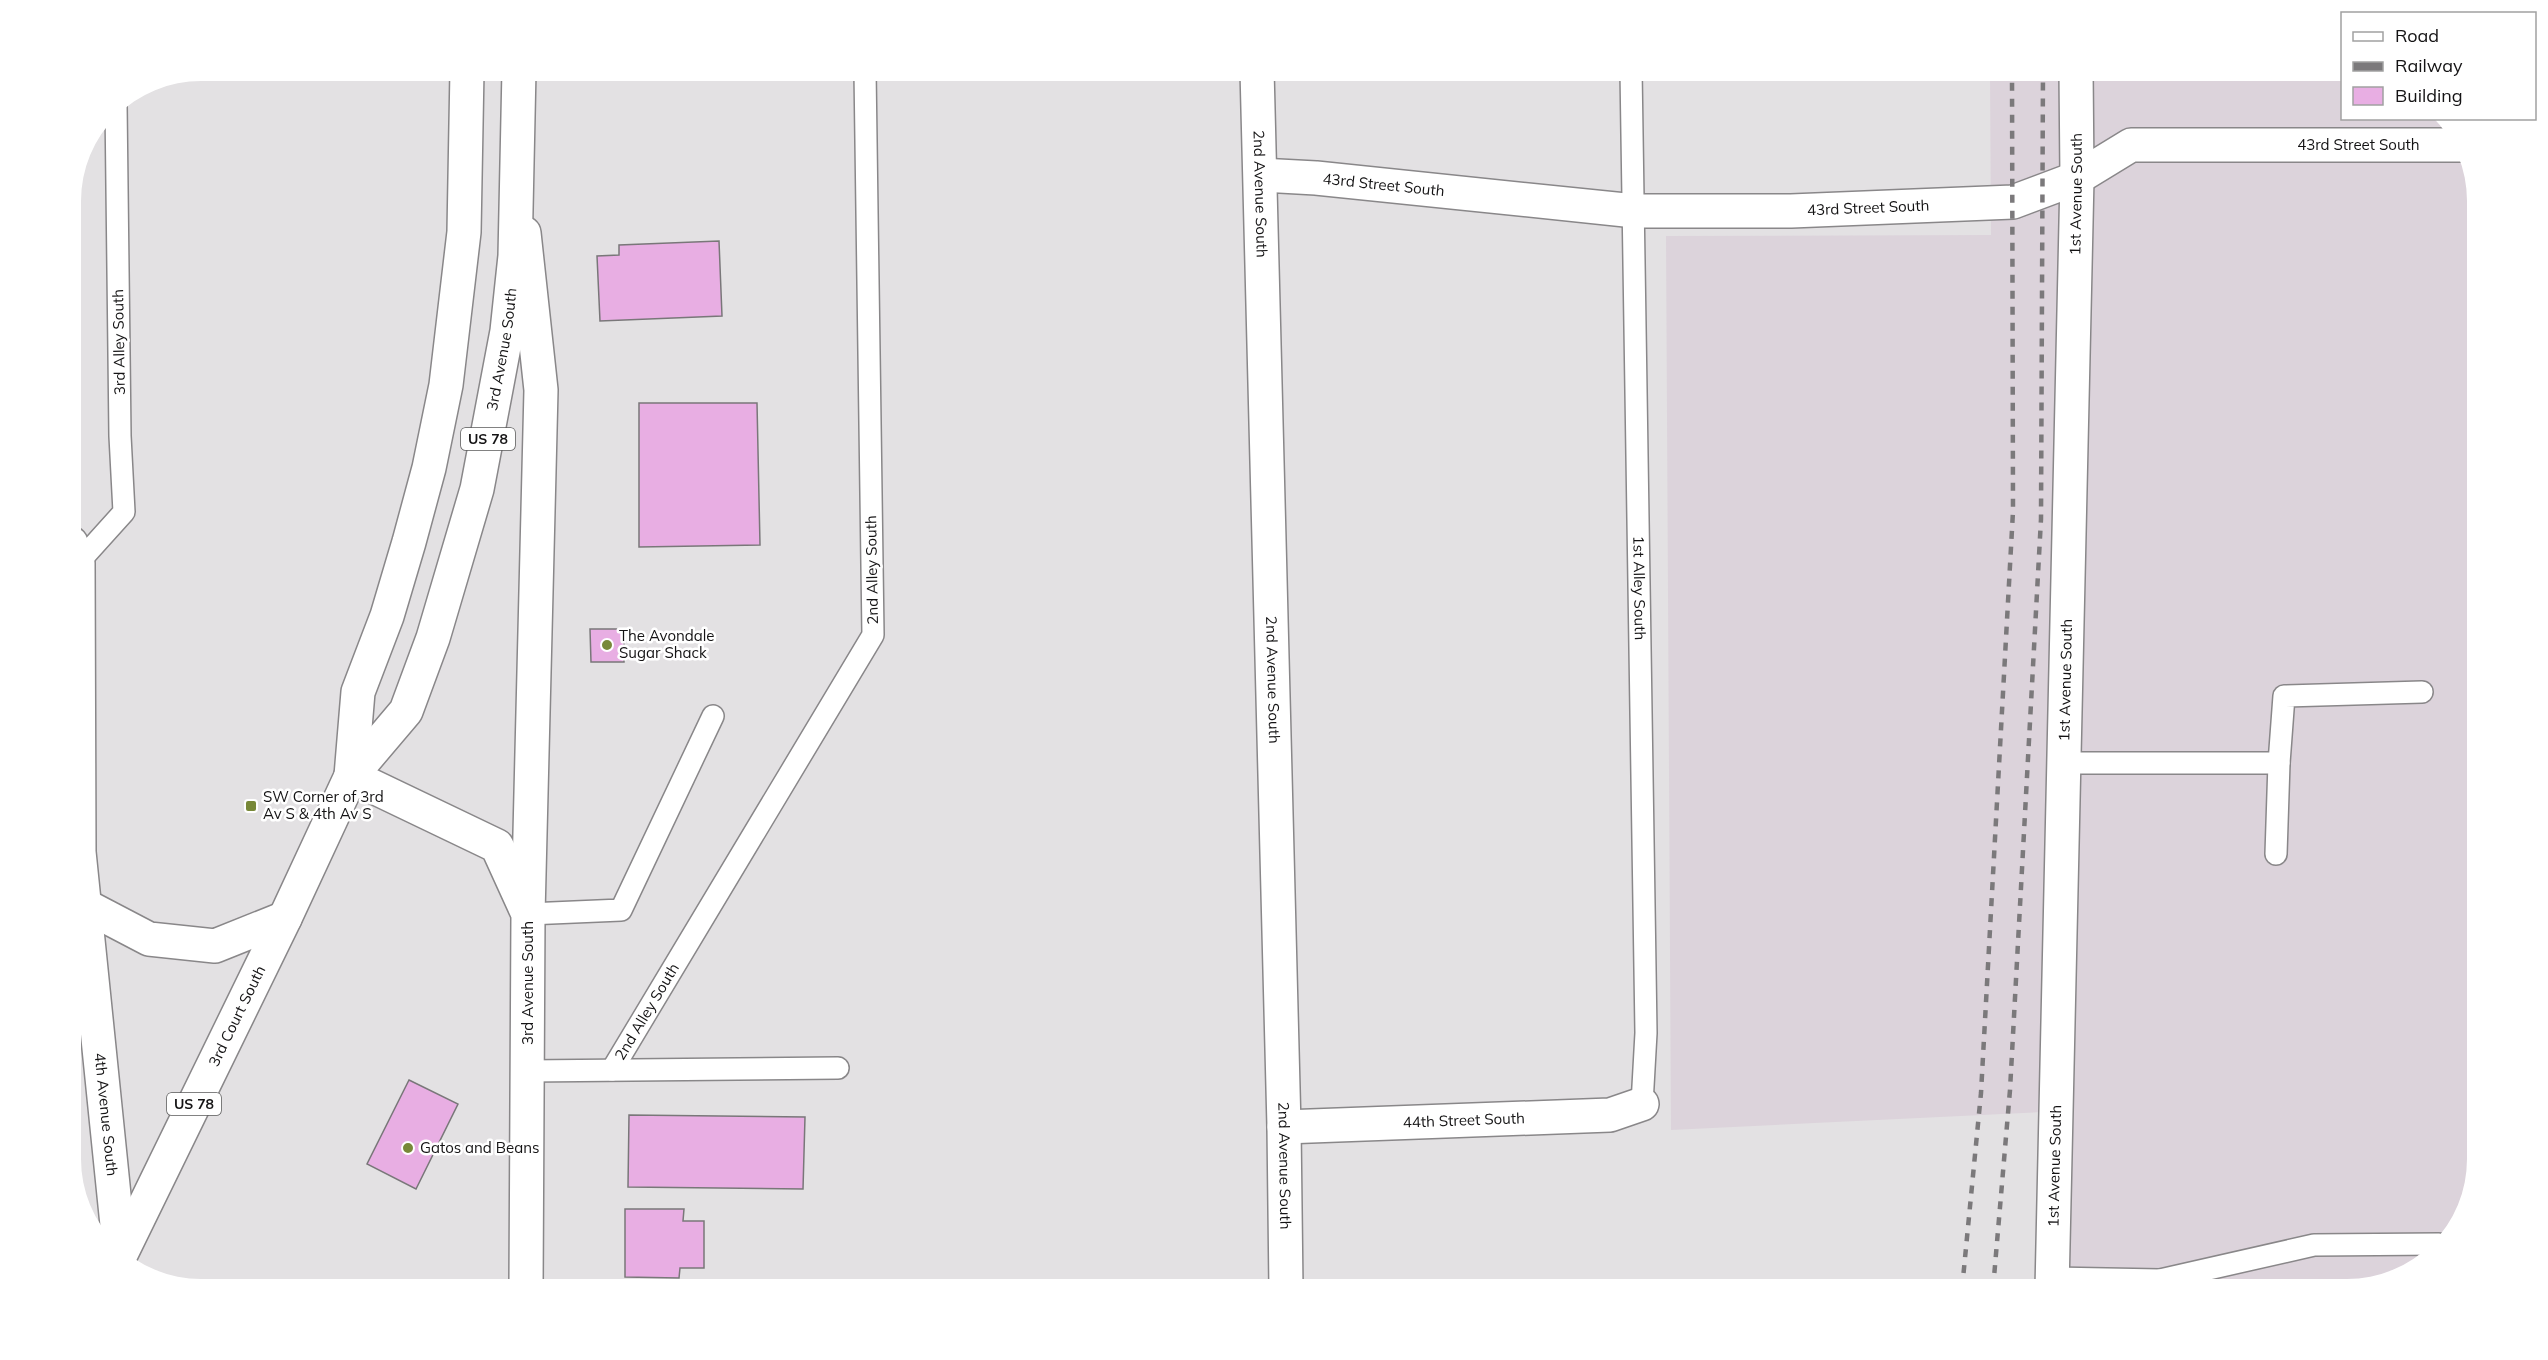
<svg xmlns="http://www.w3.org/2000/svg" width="2548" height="1360" viewBox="0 0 2548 1360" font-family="Mulish,sans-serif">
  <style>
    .built { fill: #dcd3db }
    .building { fill: #e8aee3; stroke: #797779; stroke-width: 1.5 }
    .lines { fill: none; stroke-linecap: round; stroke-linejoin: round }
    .lane-casing { stroke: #898789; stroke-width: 24 }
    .street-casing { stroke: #898789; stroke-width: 36 }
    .secondary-casing { stroke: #898789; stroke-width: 36 }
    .primary-casing { stroke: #898789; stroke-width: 36 }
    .lane { stroke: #fff; stroke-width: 21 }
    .street { stroke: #fff; stroke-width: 33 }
    .secondary { stroke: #fff; stroke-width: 33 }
    .primary { stroke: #fff; stroke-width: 33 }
    .rail { stroke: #7b797b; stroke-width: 4.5; stroke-dasharray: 8 8; stroke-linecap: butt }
    .poi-dot { fill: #788838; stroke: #fff; stroke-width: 2 }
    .labels { text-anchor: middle; stroke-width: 5; stroke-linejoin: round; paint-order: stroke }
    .shield { fill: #fff; stroke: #5a5a5a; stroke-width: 1.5 }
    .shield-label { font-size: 14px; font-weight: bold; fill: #141314 }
    .street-label { font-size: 15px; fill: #141314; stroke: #fff }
    .poi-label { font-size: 15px; fill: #141314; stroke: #fff; text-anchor: start }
  </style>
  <rect width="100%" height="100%" fill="#e3e1e3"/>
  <polygon class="built" points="1990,71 2342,71 2342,118 2444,119 2456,129 2477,193 2477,1159 2464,1217 2413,1272 2348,1289 2036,1289 2042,1112 1671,1130 1666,236 1991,235"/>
  <g class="building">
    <polygon points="719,241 722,316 600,321 597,256 619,255 619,245"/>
    <polygon points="639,403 757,403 760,545 639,547"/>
    <polygon points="590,629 624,629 624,662 591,662"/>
    <polygon points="409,1080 458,1104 416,1189 367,1164"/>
    <polygon points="629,1115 805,1117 803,1189 628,1187"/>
    <polygon points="625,1209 684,1209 683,1221 704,1221 704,1268 680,1268 679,1278 625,1277"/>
  </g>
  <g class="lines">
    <g class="lane-casing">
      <g id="lane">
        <path id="s1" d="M1631,70L1646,1033L1642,1104"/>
        <polyline points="78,563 124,512 120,436 116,104"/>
        <polyline points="2064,763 2279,763 2284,696 2422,692"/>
        <polyline points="2276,854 2279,763"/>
        <polyline points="528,914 621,910 713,716"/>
        <path id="s2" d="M612,1070L873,635L865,70"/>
        <polyline points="527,1071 838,1068"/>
        <polyline points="2053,1278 2160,1280 2159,1289"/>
        <polyline points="2160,1280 2314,1245 2439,1244"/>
      </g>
    </g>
    <g class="street-casing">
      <g id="street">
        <path id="s3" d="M1257,70L1284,1127L1286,1289"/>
        <path id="s4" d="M1262,175L1316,178L1635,211H1791L2013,202L2077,178L2131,145H2461"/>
        <polyline points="524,233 541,390 528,914"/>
        <polyline points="351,776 497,846 528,914 526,1289"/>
        <path id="s5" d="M1284,1127L1610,1115L1642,1104"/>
      </g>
    </g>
    <g class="secondary-casing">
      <g id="secondary">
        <path id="s6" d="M71,543L78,563L79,852L120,1254"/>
        <polyline points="84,905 149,939 215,946 285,918"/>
        <path id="s7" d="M2052,1289L2077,178L2076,70"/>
      </g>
    </g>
    <g class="primary-casing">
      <g id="primary">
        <polyline points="351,776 358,692 387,616 409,542 429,468 446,385 464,232 467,70"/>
        <path id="s8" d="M120,1256L285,918L351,776L406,711L433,638L477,489L507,331L515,256L519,70"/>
      </g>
    </g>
    <use href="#lane" class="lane"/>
    <use href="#street" class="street"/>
    <use href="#secondary" class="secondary"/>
    <use href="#primary" class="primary"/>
    <g class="rail">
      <polyline points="1962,1289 1981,1093 2013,511 2012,70"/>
      <polyline points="1993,1289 2010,1090 2041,519 2043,70"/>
    </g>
  </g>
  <g class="poi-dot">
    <circle cx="607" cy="645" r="6"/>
    <rect x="245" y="800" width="12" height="12" rx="3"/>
    <circle cx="408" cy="1148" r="6"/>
  </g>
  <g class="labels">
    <g class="shield">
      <rect x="461" y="428" width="54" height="22" rx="4.5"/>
      <rect x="167" y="1093" width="54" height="22" rx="4.5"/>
    </g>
    <g class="shield-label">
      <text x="488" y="444">US 78</text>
      <text x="194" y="1109">US 78</text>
    </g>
    <g class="street-label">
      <text dy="5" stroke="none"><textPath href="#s4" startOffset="1112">43rd Street South</textPath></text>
      <text dy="5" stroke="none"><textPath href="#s4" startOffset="122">43rd Street South</textPath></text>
      <text dy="5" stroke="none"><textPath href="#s3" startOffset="124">2nd Avenue South</textPath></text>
      <text dy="5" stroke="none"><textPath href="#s7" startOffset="1095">1st Avenue South</textPath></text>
      <text dy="5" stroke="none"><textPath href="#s4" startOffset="608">43rd Street South</textPath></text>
      <text transform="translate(119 342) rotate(-91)" y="5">3rd Alley South</text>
      <text dy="5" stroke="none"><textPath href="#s8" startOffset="993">3rd Avenue South</textPath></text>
      <text transform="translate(872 570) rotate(-91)" y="5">2nd Alley South</text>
      <text dy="5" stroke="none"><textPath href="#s1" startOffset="518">1st Alley South</textPath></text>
      <text dy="5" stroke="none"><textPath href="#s3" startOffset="610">2nd Avenue South</textPath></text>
      <text dy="5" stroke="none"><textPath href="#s7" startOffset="609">1st Avenue South</textPath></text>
      <text transform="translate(528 983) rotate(-90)" y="5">3rd Avenue South</text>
      <text dy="5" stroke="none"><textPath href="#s2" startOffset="68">2nd Alley South</textPath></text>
      <text dy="5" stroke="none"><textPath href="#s8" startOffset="267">3rd Court South</textPath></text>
      <text dy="5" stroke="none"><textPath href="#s6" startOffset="574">4th Avenue South</textPath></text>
      <text dy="5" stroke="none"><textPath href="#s5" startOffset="180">44th Street South</textPath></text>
      <text dy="5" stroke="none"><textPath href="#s3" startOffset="1096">2nd Avenue South</textPath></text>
      <text dy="5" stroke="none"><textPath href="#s7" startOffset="123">1st Avenue South</textPath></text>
    </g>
    <g class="poi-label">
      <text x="619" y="641">The Avondale<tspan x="619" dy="17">Sugar Shack</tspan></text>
      <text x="263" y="802">SW Corner of 3rd<tspan x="263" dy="17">Av S &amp; 4th Av S</tspan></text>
      <text x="420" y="1153">Gatos and Beans</text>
    </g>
  </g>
  <path d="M0 0H2548V1360H0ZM201 81H2347A120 120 0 0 1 2467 201V1159A120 120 0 0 1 2347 1279H201A120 120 0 0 1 81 1159V201A120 120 0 0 1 201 81Z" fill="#fff" fill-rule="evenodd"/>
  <rect x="2341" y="12" width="195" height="108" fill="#ffffff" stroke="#a1a1a1" stroke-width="1.5"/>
  <rect x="2353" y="32" width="30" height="9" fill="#ffffff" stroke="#a1a1a1" stroke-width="1.5"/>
  <text x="2395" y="42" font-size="18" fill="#141314">Road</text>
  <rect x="2353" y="62" width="30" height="9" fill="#7b797b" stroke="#a1a1a1" stroke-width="1.5"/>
  <text x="2395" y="72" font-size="18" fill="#141314">Railway</text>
  <rect x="2353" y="87" width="30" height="18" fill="#e8aee3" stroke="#a1a1a1" stroke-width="1.5"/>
  <text x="2395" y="102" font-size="18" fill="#141314">Building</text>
</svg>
